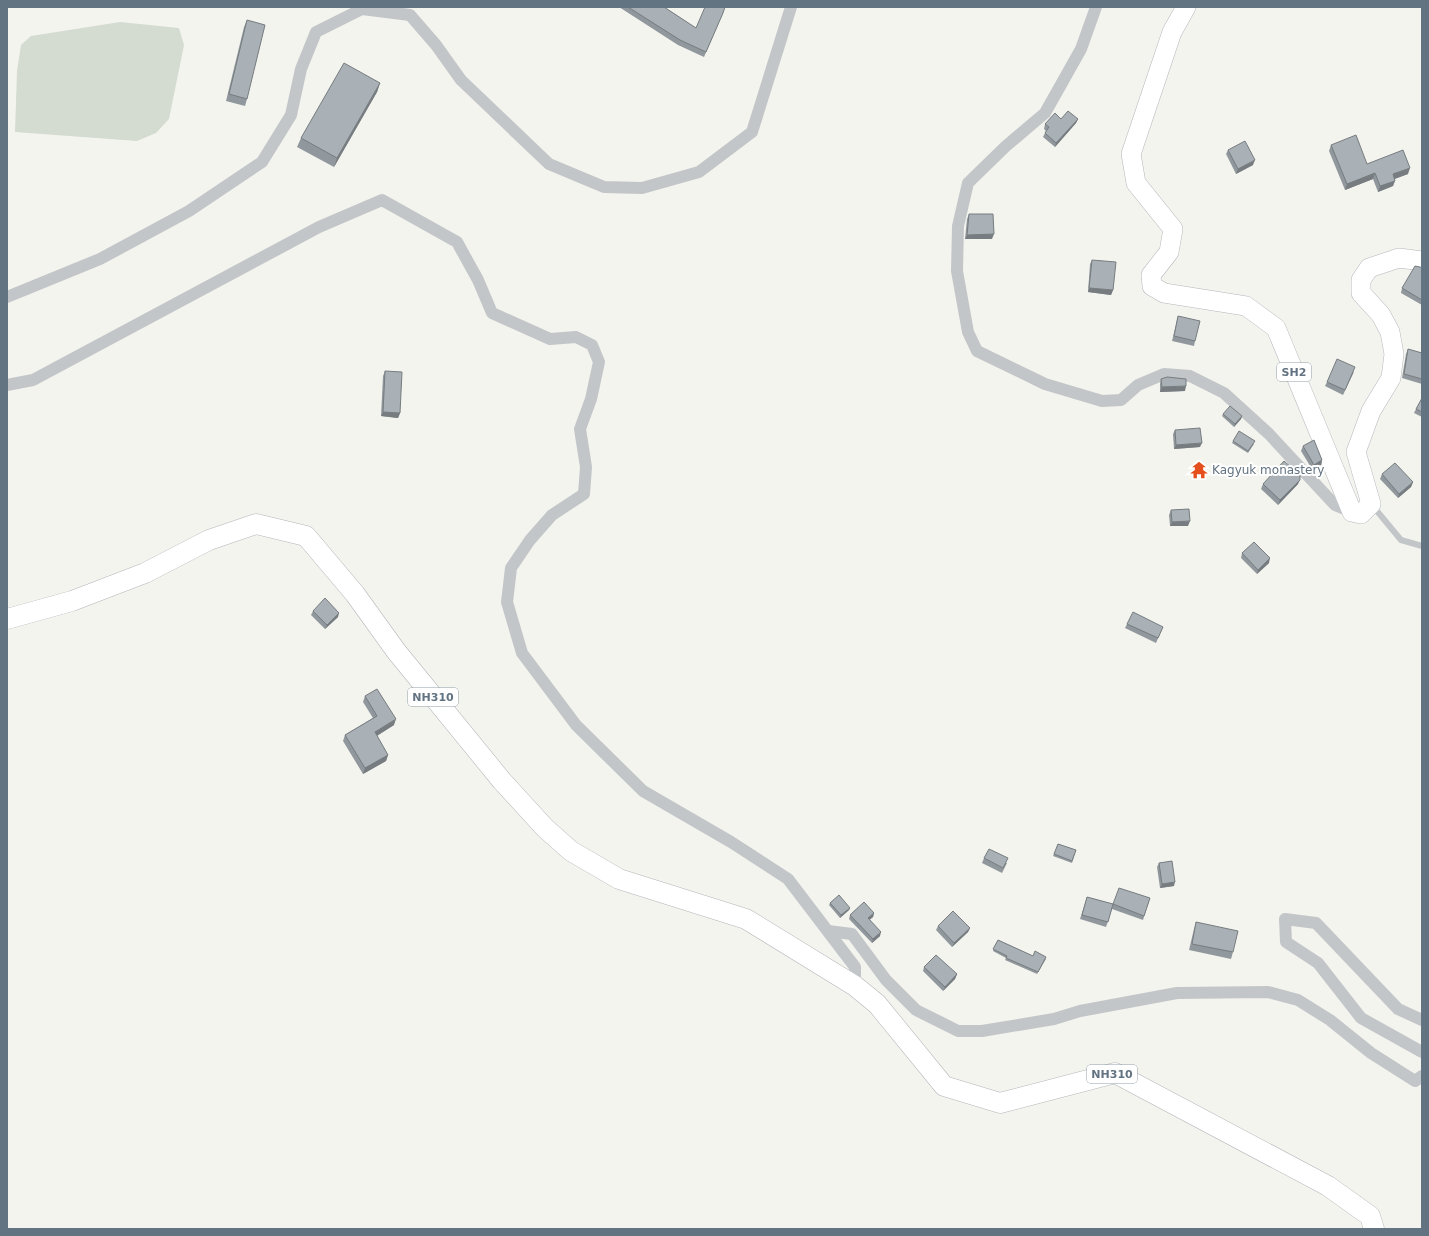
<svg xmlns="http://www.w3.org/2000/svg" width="1429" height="1236" viewBox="0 0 1429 1236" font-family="'DejaVu Sans',sans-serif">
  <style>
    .green { fill: #d4dbd0 }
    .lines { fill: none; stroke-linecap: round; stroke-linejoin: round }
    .primary-casing { stroke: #b3b7bb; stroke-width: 20 }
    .trunk-casing { stroke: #b3b6b9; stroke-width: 21 }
    .service { stroke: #c3c6c9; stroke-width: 6 }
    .minor { stroke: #c3c6c9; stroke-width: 12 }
    .primary { stroke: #fff; stroke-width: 19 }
    .trunk { stroke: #fff; stroke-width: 20 }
    .wall { fill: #91989d }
    .shaded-wall { fill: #767c7f }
    .building { fill: #a9b1b6; stroke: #767c7f }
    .labels { text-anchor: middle; stroke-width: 4; stroke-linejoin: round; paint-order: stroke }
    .shield { fill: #fff; stroke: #919da7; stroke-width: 1 }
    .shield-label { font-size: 11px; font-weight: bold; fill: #627381 }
    .poi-label { font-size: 12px; fill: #627381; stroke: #fff; text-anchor: start }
  </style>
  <rect width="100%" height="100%" fill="#f4f4ef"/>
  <polygon class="green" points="120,22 179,28 184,45 169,119 156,133 137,141 15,132 17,71 21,45 31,36"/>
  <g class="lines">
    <g class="primary-casing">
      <polyline id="primary" points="1186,7 1172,32 1131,154 1136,183 1173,229 1169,252 1151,275 1152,286 1164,293 1246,306 1276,328 1352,512 1361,514 1371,504 1356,452 1371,411 1391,378 1394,354 1390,332 1381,315 1361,293 1361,280 1369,268 1399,258 1422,261"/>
    </g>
    <g class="trunk-casing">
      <polyline id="trunk" points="7,619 72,601 145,573 209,540 256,524 306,536 355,594 396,651 502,781 545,828 571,851 619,879 746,919 855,986 877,1004 944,1086 1000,1103 1115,1073 1328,1186 1370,1216 1374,1229"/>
    </g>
    <polyline class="service" points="1372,505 1401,540 1422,546"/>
    <g class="minor">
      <polyline points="1096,7 1081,49 1045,113 1006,146 968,183 958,226 957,271 968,332 977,351 1045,384 1102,401 1121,400 1138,385 1164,374 1190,376 1224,393 1269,434 1335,505 1352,512"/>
      <polyline points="7,297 100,259 189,211 262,162 291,115 301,69 316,32 362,9 410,15 436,45 461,80 549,164 604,187 642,188 699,172 752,132 791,7"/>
      <polyline points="7,385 33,380 319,227 382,200 457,242 478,280 492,313 550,339 576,337 592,345 599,362 591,399 580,429 586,467 584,494 552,515 530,540 511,568 507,602 522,653 576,725 643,791 731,842 788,879 855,967 855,986"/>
      <polyline points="828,931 852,934 886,980 916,1010 958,1031 982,1031 1054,1019 1080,1011 1177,993 1268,992 1298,1000 1330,1020 1371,1053 1415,1081 1422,1076"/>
      <polyline points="1422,1020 1398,1009 1316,923 1285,919 1286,942 1318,963 1361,1018 1422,1052"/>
    </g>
    <use href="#primary" class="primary"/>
    <use href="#trunk" class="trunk"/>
  </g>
  <g class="wall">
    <polygon points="619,7 664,7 696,28 723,13 704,57 678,45"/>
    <polygon points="247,20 247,99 245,106 226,101 244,27"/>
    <polygon points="380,83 377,92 334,167 297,147 301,138"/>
    <polygon points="1061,119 1078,119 1076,123 1055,147 1043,137 1046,131 1044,129 1045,124"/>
    <polygon points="1331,145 1367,164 1408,174 1395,179 1393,186 1378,192 1373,179 1345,190 1329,151"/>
    <polygon points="1228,150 1253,165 1236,174 1226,154"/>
    <polygon points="969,214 992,239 965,239 967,219"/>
    <polygon points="1092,260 1113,290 1111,295 1088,292 1090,264"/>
    <polygon points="1422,268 1422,305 1401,293 1402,288"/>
    <polygon points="1178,316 1195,341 1194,346 1172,341"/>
    <polygon points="1408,349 1422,353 1422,384 1402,378 1406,354"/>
    <polygon points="385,371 400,413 398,418 381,416 383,376"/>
    <polygon points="1354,372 1343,395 1325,386 1327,382"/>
    <polygon points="1161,379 1185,391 1160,392 1160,384"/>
    <polygon points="1422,398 1422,417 1414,413 1416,409"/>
    <polygon points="1223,414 1242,416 1241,419 1234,427 1222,416"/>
    <polygon points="1175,430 1200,447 1174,449 1173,434"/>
    <polygon points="1233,441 1254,444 1248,453 1232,443"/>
    <polygon points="1303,446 1322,460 1321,465 1312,469 1301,451"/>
    <polygon points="1382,474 1413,482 1411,487 1398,498 1380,479"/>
    <polygon points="1263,484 1298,484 1278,505 1261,489"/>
    <polygon points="1171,510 1188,526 1170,526 1169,515"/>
    <polygon points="1242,553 1269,563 1257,574 1241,558"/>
    <polygon points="313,611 338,617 325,629 311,615"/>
    <polygon points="1127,624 1163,627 1156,643 1125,628"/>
    <polygon points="365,696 394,725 377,736 388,755 386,761 363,774 343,741 345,735 373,718 363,702"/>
    <polygon points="1058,844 1076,850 1072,863 1053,856"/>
    <polygon points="984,858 1007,863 1002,873 982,863"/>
    <polygon points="1159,863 1174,886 1160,888 1157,867"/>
    <polygon points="1087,897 1113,904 1150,898 1143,920 1112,909 1106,927 1080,919"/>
    <polygon points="830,903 850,908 849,910 840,918 829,905"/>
    <polygon points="874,913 873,917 869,920 880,936 872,943 849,919 850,915"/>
    <polygon points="1196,922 1233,952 1231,959 1189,950 1194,929"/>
    <polygon points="938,926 970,928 968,932 952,947 936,930"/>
    <polygon points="998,940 1033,956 1046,959 1037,974 1005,960 1006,958 993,951"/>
    <polygon points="924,967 957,974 955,979 943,991 923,971"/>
  </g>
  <g class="shaded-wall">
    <polygon points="380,83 377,92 334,167 337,158"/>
    <polygon points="1078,119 1076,123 1055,147 1056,143"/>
    <polygon points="1255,160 1253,165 1236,174 1238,169"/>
    <polygon points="1410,168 1408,174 1391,180 1393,174"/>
    <polygon points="1375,173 1373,179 1345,190 1347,184"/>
    <polygon points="1395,181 1393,186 1378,192 1380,186"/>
    <polygon points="994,234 992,239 965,239 967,235"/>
    <polygon points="1089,288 1113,290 1111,295 1088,292"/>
    <polygon points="1186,386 1185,391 1160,392 1162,387"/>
    <polygon points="383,412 400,413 398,418 381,416"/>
    <polygon points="1242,416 1241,419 1234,427 1235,424"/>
    <polygon points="1202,443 1200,447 1174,449 1176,445"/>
    <polygon points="1322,460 1321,465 1312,469 1314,465"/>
    <polygon points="1300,480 1298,484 1278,505 1280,500"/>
    <polygon points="1413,482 1411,487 1398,498 1399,494"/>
    <polygon points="1190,521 1188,526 1170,526 1172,522"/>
    <polygon points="1270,558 1269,563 1257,574 1258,570"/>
    <polygon points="339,613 338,617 325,629 327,625"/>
    <polygon points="396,719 394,725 373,738 375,732"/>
    <polygon points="388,755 386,761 363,774 365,768"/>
    <polygon points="1175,882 1174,886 1160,888 1162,884"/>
    <polygon points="850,908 849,910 840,918 841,915"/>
    <polygon points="874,913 873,917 867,922 868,918"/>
    <polygon points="970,928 968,932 952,947 954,943"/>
    <polygon points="881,932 880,936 872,943 873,939"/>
    <polygon points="957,974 955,979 943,991 945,987"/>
  </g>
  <g class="building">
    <polygon points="628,7 664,7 696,28 705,7 725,7 723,13 706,52 680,40"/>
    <polygon points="247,20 265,25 247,99 229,94"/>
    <polygon points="344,63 380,83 337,158 301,138"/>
    <polygon points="1068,111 1078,119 1056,143 1045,133 1049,127 1045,124 1055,113 1061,119"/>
    <polygon points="1356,135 1367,164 1403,150 1410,168 1393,174 1395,181 1380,186 1375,173 1347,184 1331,145"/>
    <polygon points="1245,141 1255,160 1238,169 1228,150"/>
    <polygon points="969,214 993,214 994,234 967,235"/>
    <polygon points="1092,260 1116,262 1113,290 1089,288"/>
    <polygon points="1415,266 1420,267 1422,268 1422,300 1402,288"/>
    <polygon points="1178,316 1200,321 1195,341 1174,336"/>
    <polygon points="1408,349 1422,353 1422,379 1404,374"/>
    <polygon points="1337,359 1355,367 1345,390 1327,382"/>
    <polygon points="385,371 402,372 400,413 383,412"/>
    <polygon points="1167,377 1186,379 1186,386 1162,387 1161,379"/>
    <polygon points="1422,398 1422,412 1416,409"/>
    <polygon points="1230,406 1242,416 1235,424 1223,414"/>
    <polygon points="1200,428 1202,443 1176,445 1175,430"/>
    <polygon points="1239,431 1255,441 1248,451 1233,441"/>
    <polygon points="1314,440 1322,460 1314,465 1303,446"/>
    <polygon points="1284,461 1300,475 1300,480 1280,500 1263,484"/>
    <polygon points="1395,463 1413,482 1399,494 1382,474"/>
    <polygon points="1189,509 1190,521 1172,522 1171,510"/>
    <polygon points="1254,542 1270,558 1258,570 1242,553"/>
    <polygon points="325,598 339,613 327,625 313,611"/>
    <polygon points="1133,612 1163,627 1158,638 1127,624"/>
    <polygon points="377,689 396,719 375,732 388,755 365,768 345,735 377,716 365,696"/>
    <polygon points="1058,844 1076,850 1072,861 1054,854"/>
    <polygon points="989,849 1008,858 1003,868 984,858"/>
    <polygon points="1172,861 1175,882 1162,884 1159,863"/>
    <polygon points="1119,888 1150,898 1144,916 1113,904"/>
    <polygon points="839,895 850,908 841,915 830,903"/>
    <polygon points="1087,897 1113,904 1108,922 1082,915"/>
    <polygon points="864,902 874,913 868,918 881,932 873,939 850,915"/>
    <polygon points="953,911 970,928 954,943 938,926"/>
    <polygon points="1196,922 1238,931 1233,952 1192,944"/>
    <polygon points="998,940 1033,956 1035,951 1046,957 1038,972 1006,958 1007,956 993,949"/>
    <polygon points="936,955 957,974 945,987 924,967"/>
  </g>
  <defs>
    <g id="temple-bare" transform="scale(1.38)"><path d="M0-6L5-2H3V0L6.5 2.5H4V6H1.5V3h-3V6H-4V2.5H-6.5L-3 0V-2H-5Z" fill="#e54e1d" stroke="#fff" stroke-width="2.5" paint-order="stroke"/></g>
  </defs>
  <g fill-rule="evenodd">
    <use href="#temple-bare" x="1199" y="470"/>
  </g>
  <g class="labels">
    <g class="shield">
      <rect x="1277" y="363" width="34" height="18" rx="3"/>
      <rect x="408" y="688" width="50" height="18" rx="3"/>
      <rect x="1087" y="1065" width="50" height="18" rx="3"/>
    </g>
    <g class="shield-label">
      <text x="1294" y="376">SH2</text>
      <text x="433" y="701">NH310</text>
      <text x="1112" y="1078">NH310</text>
    </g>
    <g class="poi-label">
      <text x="1212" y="474">Kagyuk monastery</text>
    </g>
  </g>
  <rect width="1429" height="1236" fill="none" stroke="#627381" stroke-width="16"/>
</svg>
